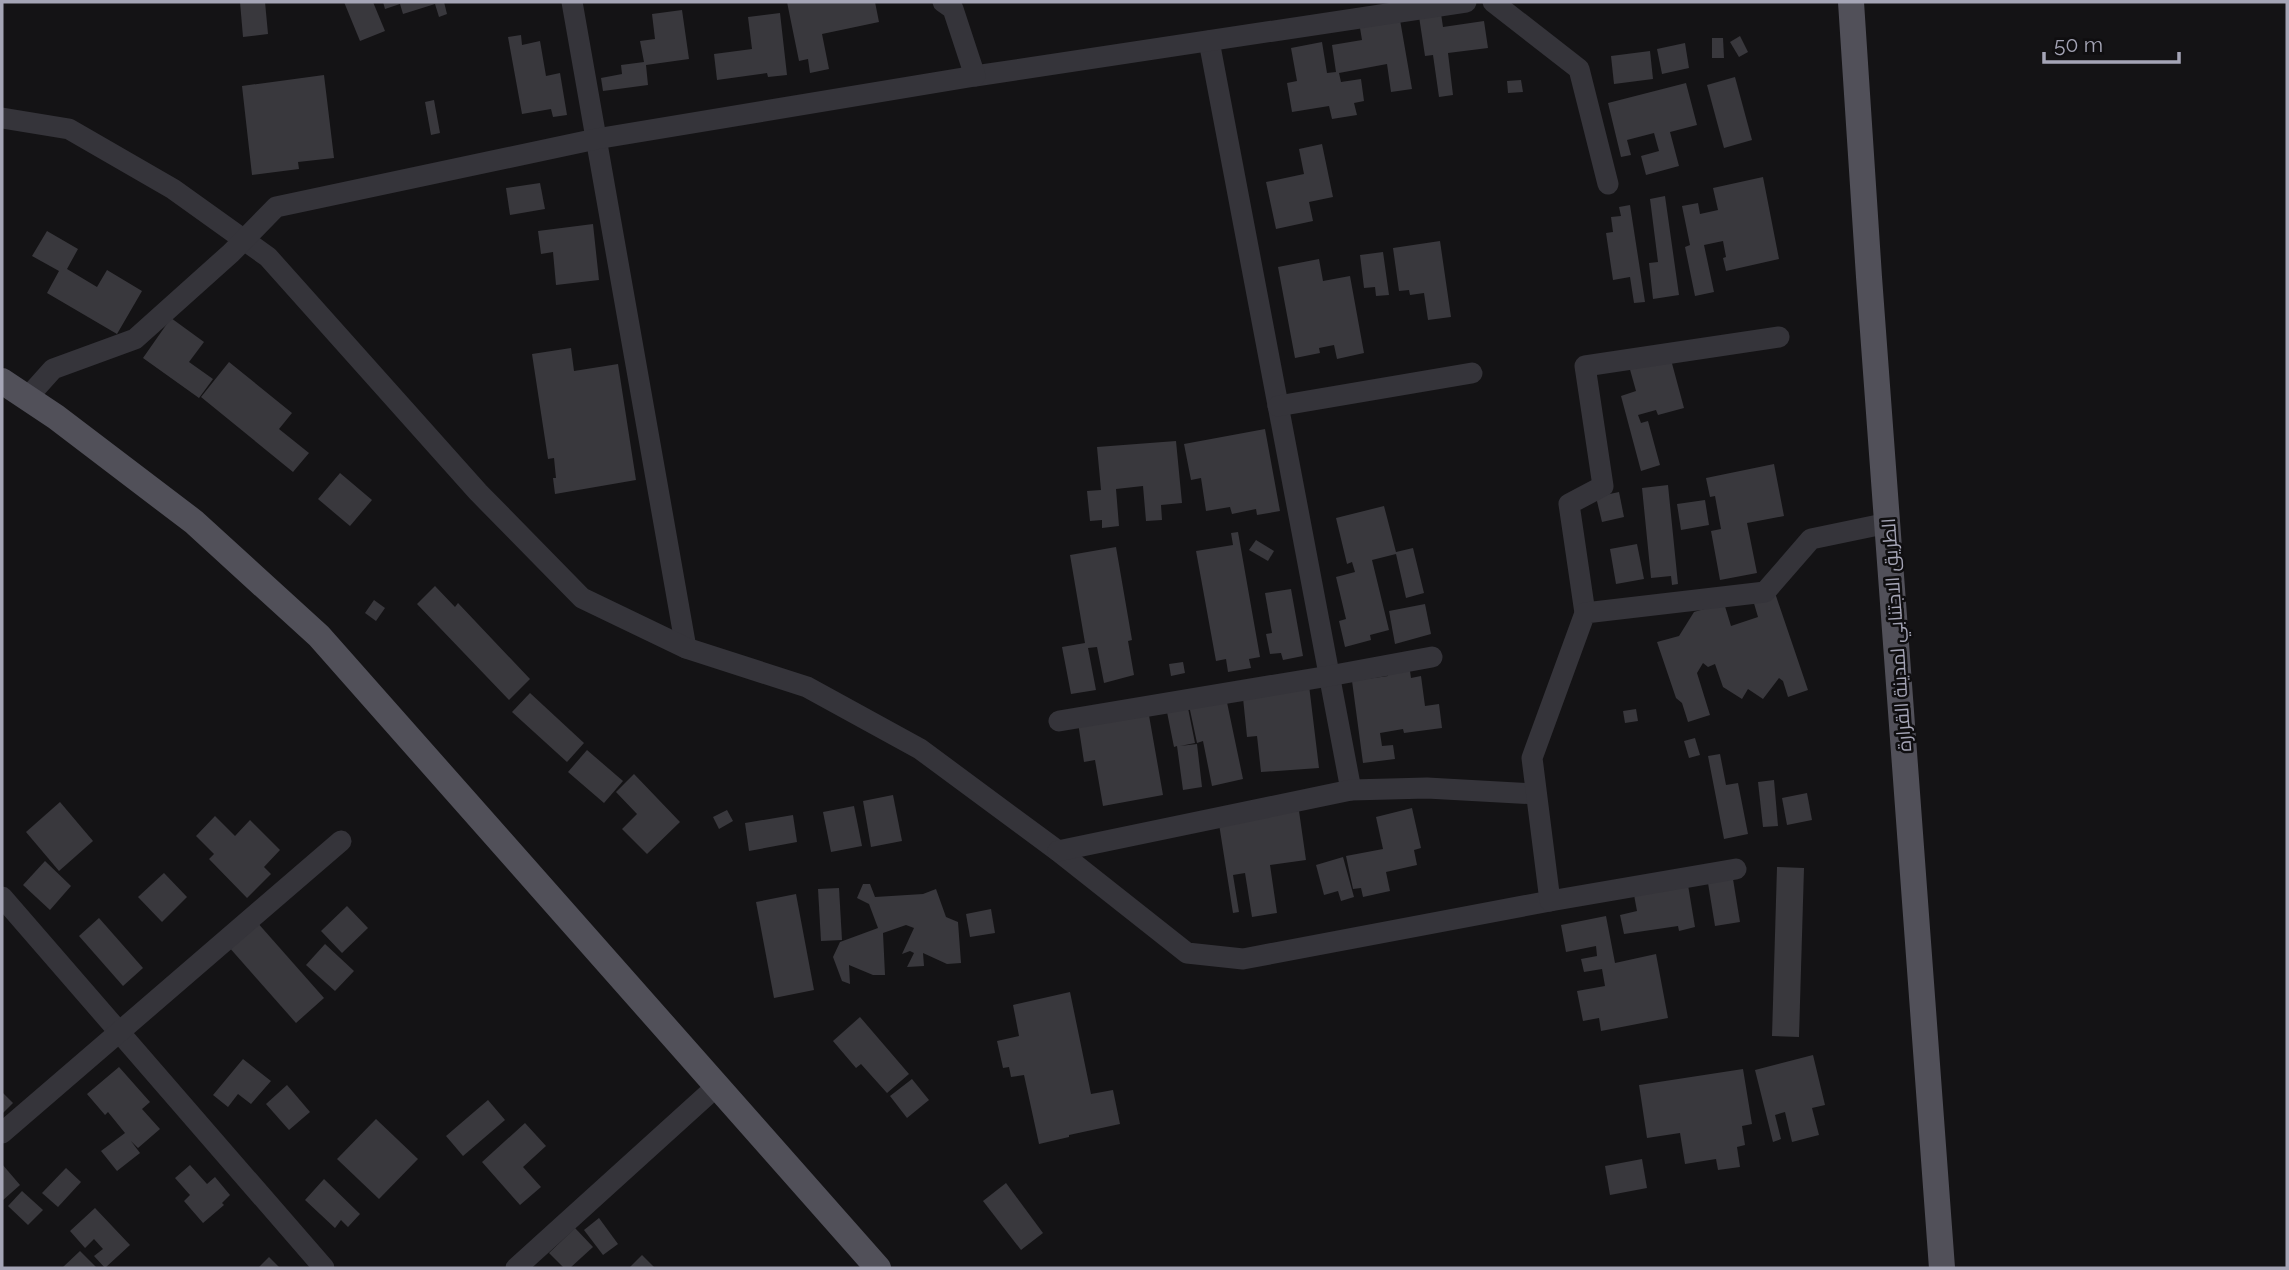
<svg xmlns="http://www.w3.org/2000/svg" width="2289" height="1270" viewBox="0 0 2289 1270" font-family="Raleway,Cairo,sans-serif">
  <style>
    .building { fill: #39383d }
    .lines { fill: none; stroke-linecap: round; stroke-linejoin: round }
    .minor { stroke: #35343a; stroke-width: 21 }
    .major { stroke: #515059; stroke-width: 26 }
    .labels { text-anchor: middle; stroke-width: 5; stroke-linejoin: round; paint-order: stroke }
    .street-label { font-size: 19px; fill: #a5a5b6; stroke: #0f0e10 }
  </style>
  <rect width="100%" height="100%" fill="#141315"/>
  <g class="building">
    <polygon points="240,2 265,2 268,34 243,37"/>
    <polygon points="344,2 373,2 385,31 360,41"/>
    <polygon points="383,2 444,2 447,14 439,17 435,4 403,14 400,4 385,9"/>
    <polygon points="787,2 875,2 879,22 822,34 829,69 810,73 808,59 799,61"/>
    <polygon points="1440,7 1443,27 1484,21 1488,48 1448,53 1453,95 1439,97 1433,55 1425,56 1418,10"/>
    <polygon points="682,10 689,59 646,65 648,85 603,91 601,78 622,74 621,65 644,62 640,41 655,39 652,14"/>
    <polygon points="780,13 787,75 768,77 767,73 717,80 714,54 752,49 748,17"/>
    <polygon points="1399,14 1412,89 1391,92 1387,64 1339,73 1341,82 1361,79 1364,101 1354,103 1357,115 1332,119 1329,106 1292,112 1287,83 1297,81 1291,48 1322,42 1327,73 1336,72 1332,45 1362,40 1359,22"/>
    <polygon points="521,35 522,45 540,41 546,76 560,73 567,115 553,117 551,109 522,114 508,37"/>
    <polygon points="1740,36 1748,52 1739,57 1730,42"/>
    <polygon points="1712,38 1723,38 1724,58 1712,58"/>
    <polygon points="1685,43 1689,68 1662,74 1657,49"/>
    <polygon points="1650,51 1653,79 1614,84 1611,56"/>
    <polygon points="324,75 334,158 298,162 299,169 252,175 242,86"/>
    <polygon points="1735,77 1752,140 1724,148 1707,85"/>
    <polygon points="1521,80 1523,92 1508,93 1507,81"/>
    <polygon points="1686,83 1697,125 1670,132 1679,166 1646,175 1641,156 1659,151 1654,133 1627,140 1631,155 1621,157 1608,103"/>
    <polygon points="434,100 440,133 431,135 425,102"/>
    <polygon points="1322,144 1333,197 1309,202 1313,221 1276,229 1266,182 1304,174 1299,149"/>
    <polygon points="1763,177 1779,259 1726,271 1723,258 1726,257 1723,241 1704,245 1714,292 1695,296 1685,247 1690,245 1682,206 1698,203 1700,214 1718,210 1713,188"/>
    <polygon points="540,183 545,209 510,215 506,188"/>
    <polygon points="1665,196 1679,295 1653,299 1649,263 1658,262 1650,199"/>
    <polygon points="1630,205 1645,302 1634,303 1630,277 1613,280 1606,233 1613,232 1611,217 1621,216 1619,207"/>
    <polygon points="593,224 599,280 556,285 553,252 541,254 538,231"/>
    <polygon points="47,231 78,249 67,269 97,287 107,270 142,291 117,334 47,293 59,271 32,256"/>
    <polygon points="1440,241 1451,317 1428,320 1424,293 1410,295 1409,290 1399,291 1393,248"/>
    <polygon points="1383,252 1389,295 1376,296 1375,287 1364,288 1360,255"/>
    <polygon points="1319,259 1323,281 1350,276 1364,353 1337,359 1334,345 1319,348 1320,353 1295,358 1278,267"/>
    <polygon points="171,318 204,342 189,362 213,379 199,398 143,358"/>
    <polygon points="571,348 574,371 618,364 636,480 555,494 553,478 556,478 554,458 548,459 532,354"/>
    <polygon points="1670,356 1684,408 1658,415 1656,410 1638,415 1641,423 1648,421 1660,465 1641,471 1621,396 1636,391 1629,366"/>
    <polygon points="229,362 292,413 279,429 309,453 293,472 201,397"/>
    <polygon points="1265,429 1280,511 1257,515 1256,509 1232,514 1230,507 1206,511 1201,478 1191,480 1184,444"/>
    <polygon points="1176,441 1182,503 1161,505 1162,520 1146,521 1143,486 1116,489 1119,526 1102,528 1102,520 1090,521 1087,491 1101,490 1097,447"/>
    <polygon points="1774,464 1784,516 1747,523 1757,573 1720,580 1711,531 1721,529 1715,496 1710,497 1706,478"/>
    <polygon points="340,473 372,500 350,526 318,499"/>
    <polygon points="1668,485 1678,584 1672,585 1671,576 1651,578 1642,488"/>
    <polygon points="1619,492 1624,517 1602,522 1596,497"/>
    <polygon points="1705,500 1709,525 1681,530 1677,504"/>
    <polygon points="1384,506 1396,552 1413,548 1424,593 1406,598 1396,554 1372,560 1389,630 1370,635 1371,640 1345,647 1339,621 1346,619 1336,577 1355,572 1352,562 1347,564 1336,518"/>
    <polygon points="1238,532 1260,657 1249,659 1251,668 1228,672 1226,659 1216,661 1196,551 1233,545 1231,533"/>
    <polygon points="1256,540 1274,551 1268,561 1249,550"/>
    <polygon points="1637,544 1644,579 1616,584 1610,549"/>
    <polygon points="1116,547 1132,640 1128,641 1134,675 1104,683 1097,647 1088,648 1096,690 1071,694 1062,647 1085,643 1070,555"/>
    <polygon points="435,586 455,607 458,603 530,679 509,700 417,604"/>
    <polygon points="1291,589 1303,656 1283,660 1281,653 1270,654 1266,634 1272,633 1265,593"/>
    <polygon points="1775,593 1808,690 1788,697 1783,681 1779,678 1763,699 1748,689 1742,699 1723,687 1715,664 1708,667 1703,663 1697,673 1710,715 1688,722 1682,703 1676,698 1657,642 1679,636 1694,612 1724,603 1731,626 1758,617 1753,600"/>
    <polygon points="374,600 385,608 376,621 365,613"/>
    <polygon points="1425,604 1431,634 1395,644 1389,611"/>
    <polygon points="1408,657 1411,678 1421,676 1425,706 1439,704 1442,728 1404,733 1403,729 1380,733 1382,746 1393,745 1395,759 1363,763 1352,681 1388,676 1386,660"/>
    <polygon points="1183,662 1185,673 1171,676 1169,664"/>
    <polygon points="1308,677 1319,768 1261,772 1257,736 1247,737 1243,698"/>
    <polygon points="1224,688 1243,779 1212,786 1203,741 1197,743 1187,696"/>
    <polygon points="530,693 584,743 567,762 512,712"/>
    <polygon points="1185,693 1195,743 1180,746 1197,744 1202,787 1183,790 1177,746 1174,747 1164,697"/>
    <polygon points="1147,704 1163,795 1103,806 1095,760 1084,762 1077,716"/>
    <polygon points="1636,709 1638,721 1625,723 1623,711"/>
    <polygon points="1695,738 1700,755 1689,758 1684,741"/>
    <polygon points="587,750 623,781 604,803 568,772"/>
    <polygon points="1720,754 1726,785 1738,783 1748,834 1724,839 1708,756"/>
    <polygon points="634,774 680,822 647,854 622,829 637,814 616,792"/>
    <polygon points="1774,780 1778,826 1763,827 1758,782"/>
    <polygon points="1807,793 1812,820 1787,825 1782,798"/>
    <polygon points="893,795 902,841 871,847 863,801"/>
    <polygon points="60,802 93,841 59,871 26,832"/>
    <polygon points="854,806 862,846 831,852 823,812"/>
    <polygon points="1412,808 1421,848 1414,850 1417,865 1386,872 1390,891 1363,897 1361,888 1353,889 1346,856 1383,849 1376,817"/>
    <polygon points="727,810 733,821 719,829 713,817"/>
    <polygon points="1299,811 1306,860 1270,865 1277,913 1252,917 1245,873 1233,875 1239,912 1233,913 1219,824"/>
    <polygon points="793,815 797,842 749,851 745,823"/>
    <polygon points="215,816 235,836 250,820 280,850 264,867 271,874 247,898 209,859 214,854 196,836"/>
    <polygon points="1343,857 1354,897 1341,901 1338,891 1324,895 1316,865"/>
    <polygon points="45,861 71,886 50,910 23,885"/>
    <polygon points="1777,867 1804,868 1799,1037 1772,1036"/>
    <polygon points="164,873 187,897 162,922 138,897"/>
    <polygon points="1732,873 1740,922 1715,926 1707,877"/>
    <polygon points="863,884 870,884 875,897 923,894 936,889 946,917 958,922 961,963 947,964 923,953 924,966 907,967 914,953 910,951 902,954 914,928 906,925 883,933 885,975 873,975 849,965 850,984 842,981 833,957 840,942 878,928 869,904 857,898"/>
    <polygon points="1688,885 1695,927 1679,931 1678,926 1624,934 1620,915 1637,911 1634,895"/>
    <polygon points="839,888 842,940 821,941 818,889"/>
    <polygon points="796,894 814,990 774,998 756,902"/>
    <polygon points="347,906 368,928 342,953 321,931"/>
    <polygon points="991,909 995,933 970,937 966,914"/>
    <polygon points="1606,916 1615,963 1656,954 1668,1018 1601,1031 1599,1018 1583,1021 1577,991 1605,986 1602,969 1584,972 1581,959 1597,956 1596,946 1566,952 1561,925"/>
    <polygon points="99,918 143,968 123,986 79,936"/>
    <polygon points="256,921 324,998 296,1023 228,946"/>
    <polygon points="325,944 354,971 335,991 306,965"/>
    <polygon points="1070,992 1091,1094 1113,1090 1120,1124 1069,1135 1069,1137 1039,1144 1024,1075 1011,1077 1009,1067 1003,1068 997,1041 1019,1036 1013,1005"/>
    <polygon points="860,1017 909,1074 887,1093 861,1064 856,1068 833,1041"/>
    <polygon points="1813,1055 1825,1105 1812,1108 1819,1135 1792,1142 1785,1112 1775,1115 1781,1139 1773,1142 1755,1070"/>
    <polygon points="243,1059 271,1081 251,1104 238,1094 228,1107 213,1095"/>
    <polygon points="119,1067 150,1102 142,1109 160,1129 138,1148 131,1141 140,1153 117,1171 101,1151 125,1133 108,1112 105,1115 87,1094"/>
    <polygon points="1743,1069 1752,1124 1742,1126 1745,1145 1737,1147 1740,1167 1718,1170 1716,1159 1685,1164 1680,1133 1647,1138 1639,1085"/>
    <polygon points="912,1079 929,1100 907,1118 890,1096"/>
    <polygon points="287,1085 310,1112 289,1130 266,1104"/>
    <polygon points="2,1092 13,1103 2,1114"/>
    <polygon points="488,1100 505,1120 463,1156 446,1136"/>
    <polygon points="376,1119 418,1159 379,1199 337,1159"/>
    <polygon points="525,1123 546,1146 523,1167 541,1187 520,1205 482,1162"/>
    <polygon points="1642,1159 1647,1188 1610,1195 1605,1166"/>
    <polygon points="2,1164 20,1185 2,1201"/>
    <polygon points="190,1165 207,1184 215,1177 230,1195 222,1203 224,1205 203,1223 184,1201 190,1195 175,1178"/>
    <polygon points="66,1168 81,1182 58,1207 42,1193"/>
    <polygon points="324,1179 360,1214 348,1227 341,1220 335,1228 305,1200"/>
    <polygon points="1006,1183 1043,1233 1021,1250 983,1201"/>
    <polygon points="22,1191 43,1210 28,1225 8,1206"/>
    <polygon points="95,1208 130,1245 105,1268 94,1256 103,1249 94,1239 85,1248 70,1231"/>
    <polygon points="599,1218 618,1244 603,1255 584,1230"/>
    <polygon points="575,1228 593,1247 570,1268 564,1268 549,1253"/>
    <polygon points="80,1251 97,1268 62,1268"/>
    <polygon points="642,1255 655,1268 629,1268"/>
    <polygon points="269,1257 280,1268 258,1268"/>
  </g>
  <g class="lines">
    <g class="minor">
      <polyline points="572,2 686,648"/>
      <polyline points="1493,2 1579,69 1608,184"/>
      <polyline points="1209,41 1351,790"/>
      <polyline points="975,76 1466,2"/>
      <polyline points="2,118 69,129 173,189 268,257 478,492 582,598 686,648 807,687 920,749 1058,851 1187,953 1243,959 1550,901"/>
      <polyline points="27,398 53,369 135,339 231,253 276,207 596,139 975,76 953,9 943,2"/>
      <polyline points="1278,406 1472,373"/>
      <polyline points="1585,613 1569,504 1603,486 1585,366 1779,337"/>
      <polyline points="1059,721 1329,676 1432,657"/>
      <polyline points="1058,851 1351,790 1427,788 1536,794"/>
      <polyline points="1736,869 1550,901 1532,758 1585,613 1765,592 1811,539 1888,523"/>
      <polyline points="2,897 324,1268"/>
      <polyline points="2,1133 341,841"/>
      <polyline points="516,1268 717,1086"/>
    </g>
    <g class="major">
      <polyline points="1851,2 1869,277 1942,1268"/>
      <polyline points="2,381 56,417 194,522 319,636 878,1268"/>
    </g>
  </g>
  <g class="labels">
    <g class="street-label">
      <text transform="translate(1896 635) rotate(-94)" y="7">الطريق الاجتنابي لمدينة القرارة</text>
    </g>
  </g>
  <rect width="2289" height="1270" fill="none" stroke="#a5a5b6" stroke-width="7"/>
  <path d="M2044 52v10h135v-10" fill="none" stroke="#a5a5b6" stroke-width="3.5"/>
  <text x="2054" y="52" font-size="21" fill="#a5a5b6" stroke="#0f0e10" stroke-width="5" paint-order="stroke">50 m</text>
</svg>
